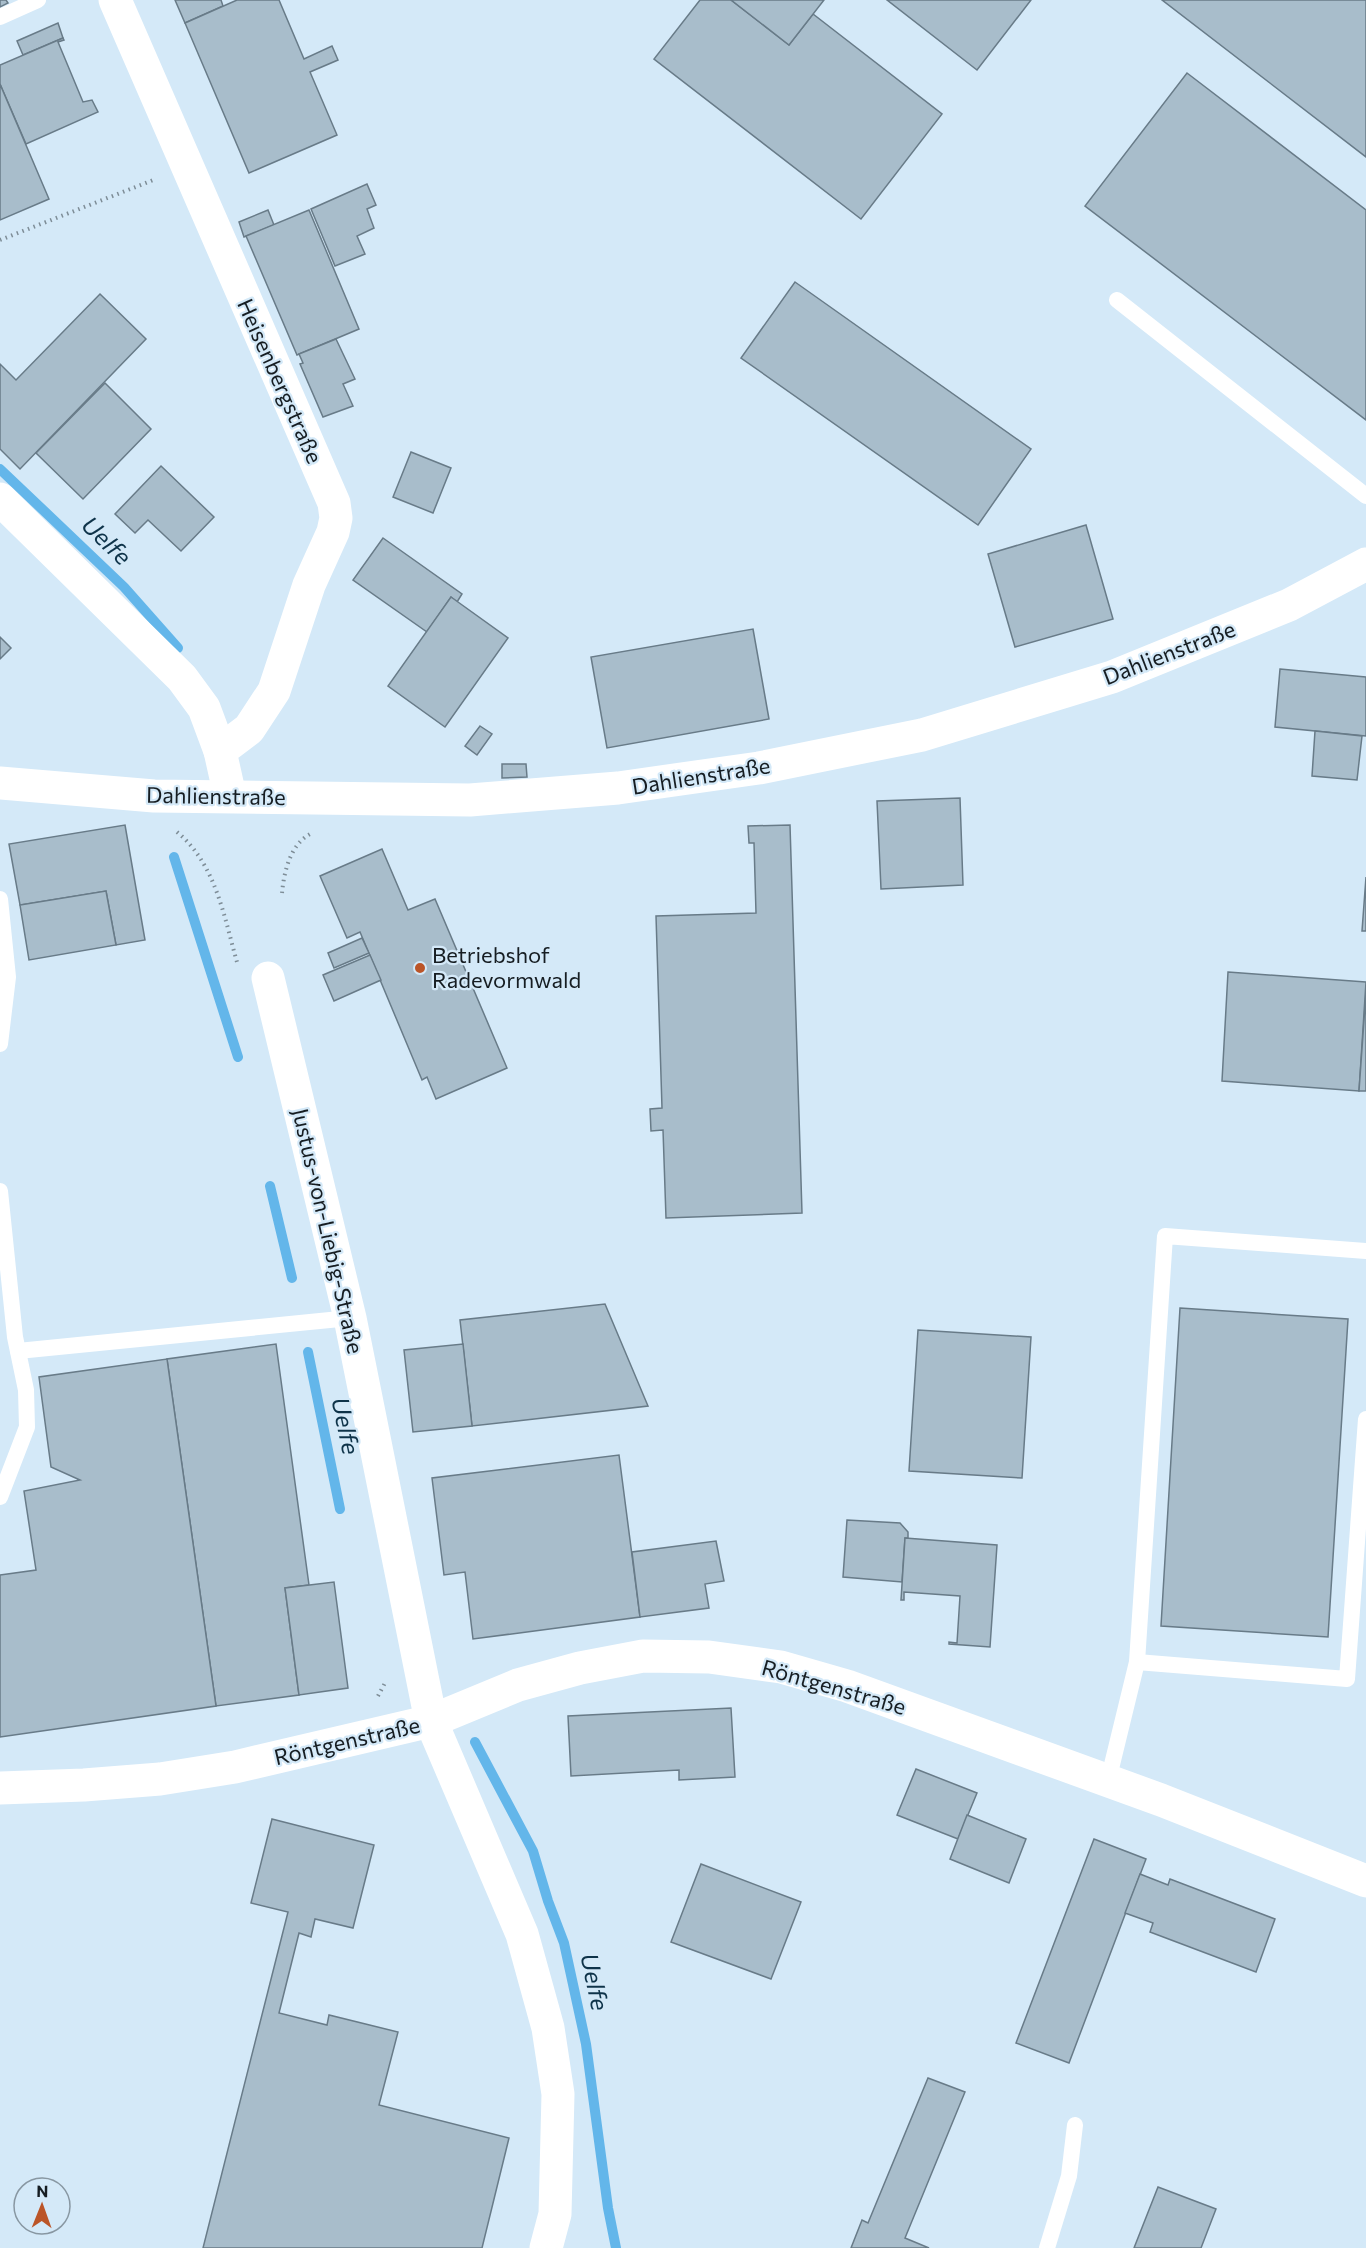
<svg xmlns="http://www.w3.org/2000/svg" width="1366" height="2248" viewBox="0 0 1366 2248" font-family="Commissioner,sans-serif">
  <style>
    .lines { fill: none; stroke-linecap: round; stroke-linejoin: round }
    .stream { stroke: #63b6ea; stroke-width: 10 }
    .building { fill: #a8bdcb; stroke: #687b88; stroke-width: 1.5 }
    .path { stroke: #7e8d97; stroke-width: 4; stroke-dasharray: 1.5 4.5; stroke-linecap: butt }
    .service { stroke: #fff; stroke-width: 16 }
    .minor { stroke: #fff; stroke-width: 33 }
    .poi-dot { fill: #bb5528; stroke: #d4e9f8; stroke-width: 2 }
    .labels { text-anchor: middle; stroke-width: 4.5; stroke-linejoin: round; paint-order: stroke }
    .street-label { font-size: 22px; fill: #161d22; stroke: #d4e9f8 }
    .poi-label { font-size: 22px; fill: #161d22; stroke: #d4e9f8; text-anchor: start }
    .water-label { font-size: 24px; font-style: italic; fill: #0e3349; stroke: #d4e9f8 }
  </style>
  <rect width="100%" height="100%" fill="#d4e9f8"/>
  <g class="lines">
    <g class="stream">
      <polyline points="0,469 124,587 178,648"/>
      <polyline points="174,857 238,1057"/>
      <polyline points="270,1186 292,1278"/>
      <polyline points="308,1352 340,1509"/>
      <polyline points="475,1742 533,1851 548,1901 564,1943 586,2044 608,2208 616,2248"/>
    </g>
  </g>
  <g class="building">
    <polygon points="0,0 6,0 8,3 0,7"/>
    <polygon points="175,0 221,0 223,6 185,23"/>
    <polygon points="237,0 279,0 304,59 332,46 338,60 310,72 337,135 249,173 185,23"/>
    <polygon points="700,0 731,0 789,45 813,14 942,114 861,219 654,59"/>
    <polygon points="731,0 824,0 789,45"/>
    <polygon points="887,0 1031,0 977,70"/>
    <polygon points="1162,0 1366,0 1366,157"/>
    <polygon points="58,23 63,38 23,55 17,41"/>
    <polygon points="63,38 64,40 58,42 83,102 92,100 98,112 26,144 0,84 0,65"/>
    <polygon points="1187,73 1366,210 1366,420 1085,206"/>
    <polygon points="0,84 49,199 0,220"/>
    <polygon points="367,184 376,205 367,209 374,228 357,236 365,254 335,266 311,209"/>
    <polygon points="268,210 274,225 244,237 239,222"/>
    <polygon points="309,210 359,329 297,355 246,236"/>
    <polygon points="795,282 1031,449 978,525 741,358"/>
    <polygon points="100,294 146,339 20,469 0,449 0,364 16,380"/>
    <polygon points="336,339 355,379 343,384 353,406 323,417 300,364 303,363 299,354"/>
    <polygon points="105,383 151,429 83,499 36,453"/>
    <polygon points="411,452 451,468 433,513 393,497"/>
    <polygon points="161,466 214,517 181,551 148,520 135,533 115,514"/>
    <polygon points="1086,525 1113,619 1015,647 988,554"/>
    <polygon points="383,538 462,594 457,602 451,597 427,632 353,580"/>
    <polygon points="451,597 508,638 445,727 388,686"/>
    <polygon points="753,629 769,719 607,748 591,657"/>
    <polygon points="0,637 11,648 0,659"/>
    <polygon points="1280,669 1366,677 1366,736 1275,727"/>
    <polygon points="480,726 492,734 477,755 465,746"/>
    <polygon points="1315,731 1362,736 1357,780 1312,776"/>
    <polygon points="502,764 526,764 527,777 502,778"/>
    <polygon points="960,798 963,885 881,889 877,801"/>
    <polygon points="125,825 145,940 116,945 106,891 20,905 9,844"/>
    <polygon points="790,825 802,1213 666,1218 663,1130 651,1131 650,1109 662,1108 656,916 756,913 754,843 749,843 748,826"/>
    <polygon points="382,849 408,910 435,899 507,1068 436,1099 427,1077 422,1080 360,932 347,938 320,876"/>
    <polygon points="1366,877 1366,931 1362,931"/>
    <polygon points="106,891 116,945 29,960 20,905"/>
    <polygon points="362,938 369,953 334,968 328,953"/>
    <polygon points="370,955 381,980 334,1001 323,975"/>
    <polygon points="1228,972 1366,982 1359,1091 1222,1081"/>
    <polygon points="1366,992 1366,1091 1359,1091"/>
    <polygon points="605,1304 648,1406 472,1426 460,1320"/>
    <polygon points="1180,1308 1348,1319 1328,1637 1161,1626"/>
    <polygon points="918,1330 1031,1337 1022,1478 909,1471"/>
    <polygon points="276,1344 309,1585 285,1588 299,1695 216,1706 167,1359"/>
    <polygon points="463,1344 472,1426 413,1432 404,1350"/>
    <polygon points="167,1359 216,1706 0,1737 0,1575 36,1570 24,1491 80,1480 51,1467 39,1377"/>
    <polygon points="619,1455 640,1617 473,1639 465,1572 444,1575 432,1478"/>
    <polygon points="847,1520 900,1523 908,1532 908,1538 905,1538 902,1582 843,1577"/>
    <polygon points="905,1538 997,1545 990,1647 949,1644 949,1642 957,1643 960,1596 904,1592 904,1600 901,1600"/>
    <polygon points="716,1541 724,1581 705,1584 709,1608 640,1617 632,1552"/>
    <polygon points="334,1582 348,1688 299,1695 285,1588"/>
    <polygon points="731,1708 735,1777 679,1780 679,1770 571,1776 568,1716"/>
    <polygon points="916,1769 977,1793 958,1839 897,1815"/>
    <polygon points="967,1815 1026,1839 1009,1883 950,1859"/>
    <polygon points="272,1819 374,1845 353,1928 315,1919 311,1937 299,1933 279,2013 327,2025 329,2015 398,2032 379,2105 509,2138 482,2248 203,2248 288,1912 251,1903"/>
    <polygon points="1094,1839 1146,1859 1069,2063 1016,2043"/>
    <polygon points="701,1864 801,1902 771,1979 671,1942"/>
    <polygon points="1140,1874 1168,1885 1170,1879 1275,1919 1256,1972 1150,1932 1153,1923 1125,1913"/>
    <polygon points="928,2078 965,2092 905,2238 929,2248 851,2248 862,2220 868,2223"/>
    <polygon points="1158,2187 1216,2209 1201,2248 1134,2248"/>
  </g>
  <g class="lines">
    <g class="path">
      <polyline points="0,240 156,179"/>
      <path d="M177,832C216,864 224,917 237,962"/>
      <path d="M282,893C284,872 290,845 310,834"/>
      <polyline points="378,1696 386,1681"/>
    </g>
    <g class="service">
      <polyline points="0,17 38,0"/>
      <polyline points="1117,300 1366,496"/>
      <polyline points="0,899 8,977 0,1044"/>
      <polyline points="0,1191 15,1337 26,1390 27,1427 0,1497"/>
      <polyline points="18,1351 350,1318"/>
      <polyline points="1137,1662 1347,1679 1366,1419"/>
      <polyline points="1108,1781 1137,1662 1165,1236 1366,1251"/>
      <polyline points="1047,2248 1069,2176 1075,2125"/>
    </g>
    <g class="minor">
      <polyline points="115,0 334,503 336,518 333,532 309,585 274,691 249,729 220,751 230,796"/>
      <polyline points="0,499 182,678 204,708 220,751"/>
      <polyline points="0,783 154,796 470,800 618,788 759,768 922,735 1112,677 1289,605 1366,564"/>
      <polyline points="268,978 350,1318 431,1721 522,1934 548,2028 558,2094 555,2214 546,2248"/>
      <polyline points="0,1788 84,1785 160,1779 235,1767 431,1721 518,1685 580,1668 643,1656 709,1657 781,1667 847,1686 1161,1800 1366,1881"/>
    </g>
  </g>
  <circle class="poi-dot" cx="420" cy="968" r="6"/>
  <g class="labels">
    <g class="street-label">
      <text transform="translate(280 381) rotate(66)" y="8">Heisenbergstraße</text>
      <text transform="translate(1169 653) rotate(-21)" y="8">Dahlienstraße</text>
      <text transform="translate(701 776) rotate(-9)" y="8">Dahlienstraße</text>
      <text transform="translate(216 796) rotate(1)" y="8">Dahlienstraße</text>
      <text transform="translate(328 1231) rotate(77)" y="8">Justus-von-Liebig-Straße</text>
      <text transform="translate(834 1687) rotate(16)" y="8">Röntgenstraße</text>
      <text transform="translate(347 1741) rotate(-13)" y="8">Röntgenstraße</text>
    </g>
    <g class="poi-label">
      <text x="432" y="963">Betriebshof<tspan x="432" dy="25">Radevormwald</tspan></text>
    </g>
    <g class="water-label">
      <text transform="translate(106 541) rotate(44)" y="8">Uelfe</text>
      <text transform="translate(345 1426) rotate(78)" y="8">Uelfe</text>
      <text transform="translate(594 1982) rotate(78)" y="8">Uelfe</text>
    </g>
  </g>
  <g transform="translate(42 2206) rotate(1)"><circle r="28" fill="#d4e9f8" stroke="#8897a2" stroke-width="1.5"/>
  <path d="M0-4.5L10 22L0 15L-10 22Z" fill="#bb5528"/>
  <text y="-9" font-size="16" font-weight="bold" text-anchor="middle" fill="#161d22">N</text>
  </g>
</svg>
